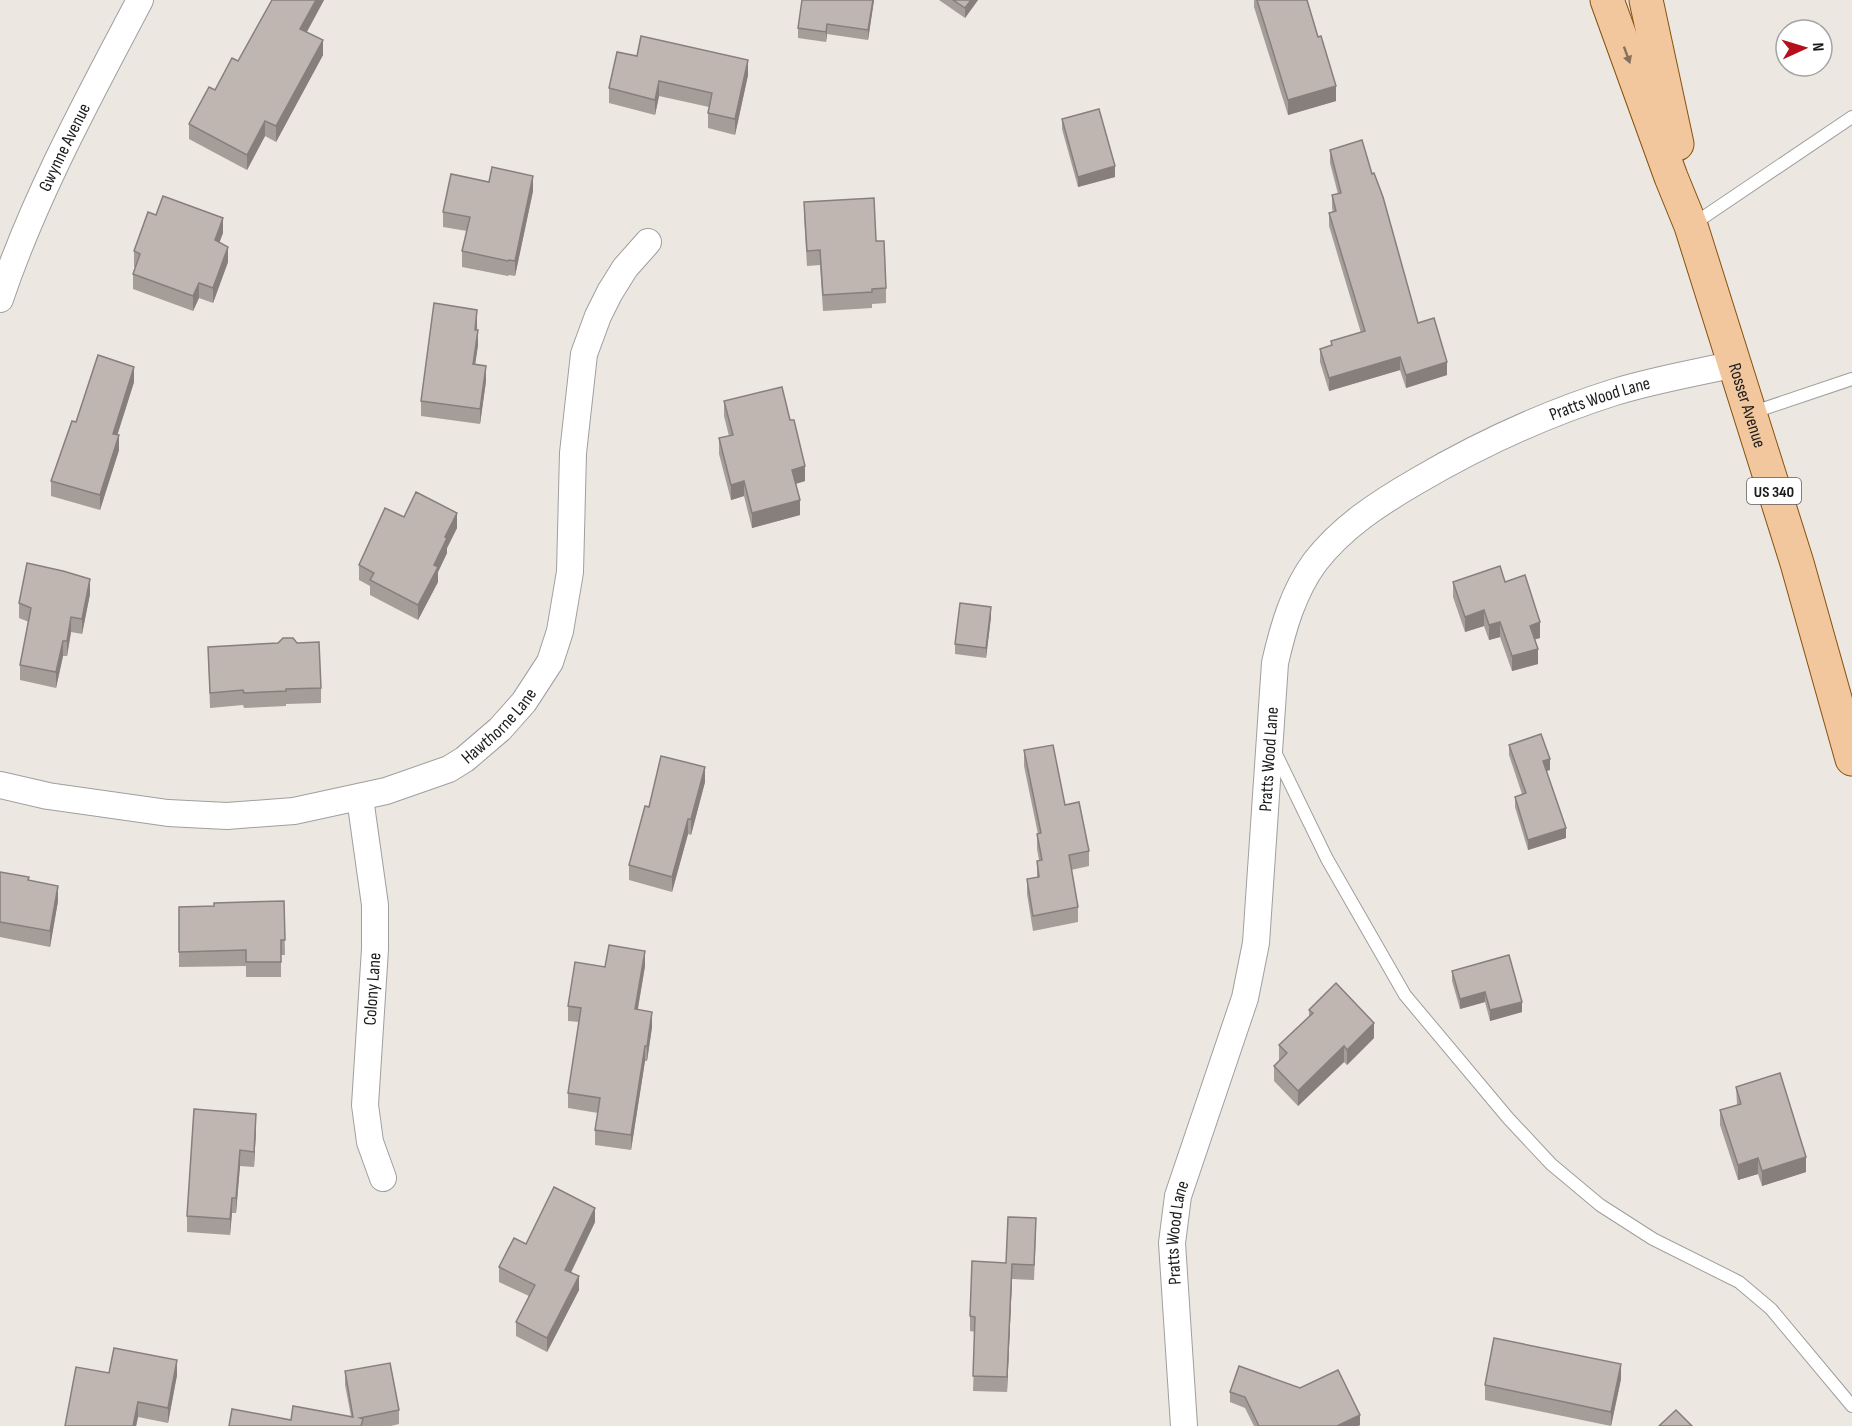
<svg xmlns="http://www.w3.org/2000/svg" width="1852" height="1426" viewBox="0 0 1852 1426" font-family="'Sofia Sans Condensed',sans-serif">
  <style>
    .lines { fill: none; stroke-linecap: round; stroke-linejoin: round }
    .service-casing { stroke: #9f9f9f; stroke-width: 14 }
    .minor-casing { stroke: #9f9f9f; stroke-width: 28 }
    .primary-casing { stroke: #86520c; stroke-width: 35 }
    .service { stroke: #fff; stroke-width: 12 }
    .minor { stroke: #fff; stroke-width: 26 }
    .primary { stroke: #f3c79e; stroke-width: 33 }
    .wall { fill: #a59d98 }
    .shaded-wall { fill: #867f7c }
    .building { fill: #c0b6b1; stroke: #867f7c; stroke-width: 1.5 }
    .oneway { fill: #87715c }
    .labels { text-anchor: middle; stroke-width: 5; stroke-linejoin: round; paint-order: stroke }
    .shield { fill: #fff; stroke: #5f5f5f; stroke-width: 1.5 }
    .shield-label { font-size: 16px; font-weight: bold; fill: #1b1b1b }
    .street-label { font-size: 18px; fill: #1b1b1b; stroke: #fff }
  </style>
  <rect width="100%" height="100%" fill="#ece7e1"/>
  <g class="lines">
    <g class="service-casing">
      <g id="service">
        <polyline points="1692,225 1852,117"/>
        <polyline points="1751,413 1852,379"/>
        <polyline points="1274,750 1327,859 1405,995 1508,1118 1551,1164 1600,1205 1653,1239 1739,1282 1771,1309 1852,1406"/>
      </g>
    </g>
    <g class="minor-casing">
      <g id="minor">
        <path id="s1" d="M0,299C35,195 89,97 140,0"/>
        <path id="s2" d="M0,785L48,796L168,813L227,816L294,811L386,791L449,769L465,759L500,729L524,702L550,662L560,631L570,572L573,453L584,354L598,316L610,292L625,268L648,242"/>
        <polyline points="360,798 375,905 375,949 365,1105 370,1142 383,1178"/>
        <path id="s3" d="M1184,1426L1172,1243L1178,1196L1245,998L1256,943L1275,663C1283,628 1293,592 1315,562C1342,527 1379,503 1417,481C1480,444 1545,414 1615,392C1654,380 1695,373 1735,364"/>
      </g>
    </g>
    <g class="primary-casing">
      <g id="primary">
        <path id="s4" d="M1607,0L1671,177L1691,226L1797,563L1852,759"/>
        <polyline points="1646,0 1677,144"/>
      </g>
    </g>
    <use href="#service" class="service"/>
    <use href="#minor" class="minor"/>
    <use href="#primary" class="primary"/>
  </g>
  <g class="wall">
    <polygon points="272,0 324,0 307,32 323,55 276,142 265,136 247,170 189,139 189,124 238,61"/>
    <polygon points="802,0 874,0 868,40 827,34 826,42 798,38 798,28"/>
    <polygon points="939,0 978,0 965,18"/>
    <polygon points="1254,0 1307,0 1336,101 1288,115 1254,7"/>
    <polygon points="637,56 748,75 735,135 708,128 708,113 709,107 659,96 655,115 609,103 609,88"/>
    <polygon points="1062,119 1115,177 1078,187 1062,129"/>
    <polygon points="1330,150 1418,323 1447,375 1406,388 1400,370 1329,391 1320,362 1320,349 1331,346 1331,341 1361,333 1329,226 1329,213 1333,212 1332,208 1332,195 1338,194 1330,163"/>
    <polygon points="533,191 515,276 509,275 508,276 462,267 462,251 467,231 443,227 443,212"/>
    <polygon points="804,202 876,241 886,288 886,303 872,304 872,308 823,311 820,265 807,266 804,217"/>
    <polygon points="156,215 223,233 219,242 228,262 213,303 199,298 193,311 133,289 133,274 136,267 134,267 134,251"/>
    <polygon points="477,325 478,345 475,364 486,381 480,424 421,416 421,401"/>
    <polygon points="134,382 117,435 119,450 100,510 51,496 51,481 76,422"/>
    <polygon points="724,401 805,481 795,484 800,515 752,528 744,496 731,500 719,454 719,438 729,436 724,416"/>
    <polygon points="404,517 457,528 447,548 447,553 438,572 438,582 418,620 370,595 370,586 359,580 359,565"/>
    <polygon points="1453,582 1505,582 1540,638 1534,639 1538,664 1512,671 1500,637 1489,640 1484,626 1465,632 1453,597"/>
    <polygon points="90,594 82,634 71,632 67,656 63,656 56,688 20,680 20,665 29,622 19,618 19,603"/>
    <polygon points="991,617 986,658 955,654 955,644"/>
    <polygon points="208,647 321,688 321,703 286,704 286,706 244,708 243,705 210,708"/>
    <polygon points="1509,745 1550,770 1546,771 1566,838 1528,850 1515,807 1515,797 1522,794 1509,755"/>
    <polygon points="1024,750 1065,805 1089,851 1089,866 1071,870 1078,907 1078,922 1033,931 1027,894 1027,879 1037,877 1037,861 1039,860 1037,849 1037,834 1038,834 1024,766"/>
    <polygon points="705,782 691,835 688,834 672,892 629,880 629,865 649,807"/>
    <polygon points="0,872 29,880 58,901 50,947 0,937"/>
    <polygon points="284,901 285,955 281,955 281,977 246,977 246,966 179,967 179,907 214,906"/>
    <polygon points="645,966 638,1009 652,1027 647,1061 645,1061 631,1150 595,1145 595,1130 598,1113 568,1108 568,1093 579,1022 568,1021 568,1006 605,967"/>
    <polygon points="1452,971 1522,1012 1490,1021 1485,1002 1460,1009 1452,981"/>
    <polygon points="1309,1010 1374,1038 1347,1065 1344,1062 1298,1106 1274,1081 1274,1066 1279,1061 1279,1045 1309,1017"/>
    <polygon points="1736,1087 1806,1172 1762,1186 1758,1174 1738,1180 1720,1125 1720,1110 1737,1105"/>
    <polygon points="256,1129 254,1167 240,1166 236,1213 232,1213 230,1235 187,1232 187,1216"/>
    <polygon points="595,1222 571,1273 579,1290 547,1352 516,1336 516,1322 529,1296 499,1282 499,1267 526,1244"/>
    <polygon points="1036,1233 1034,1280 1012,1279 1007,1392 973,1391 975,1332 970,1331 970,1316 1006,1263"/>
    <polygon points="345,1371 399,1410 399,1424 391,1426 229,1426 351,1416 345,1385"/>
    <polygon points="109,1373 177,1375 168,1423 138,1417 136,1426 65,1426"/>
    <polygon points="1621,1379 1611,1426 1485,1400 1485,1385"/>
    <polygon points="1230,1392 1360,1425 1358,1426 1254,1426 1245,1408 1230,1402"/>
  </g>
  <g class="shaded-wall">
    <polygon points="316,0 324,0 300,44 300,29"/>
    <polygon points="873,0 874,0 868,40 868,30"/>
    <polygon points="971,0 978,0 965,18 965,8"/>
    <polygon points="827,24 827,34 826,42 826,32"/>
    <polygon points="323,40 323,55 276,142 276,126"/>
    <polygon points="748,60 748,75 735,135 735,119"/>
    <polygon points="659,81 659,96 655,115 655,100"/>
    <polygon points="1336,86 1336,101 1288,115 1288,100"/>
    <polygon points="265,121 265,136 247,170 247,155"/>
    <polygon points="1115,166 1115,177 1078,187 1078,177"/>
    <polygon points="533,176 533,191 515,276 515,261"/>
    <polygon points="223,218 223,233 215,255 215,240"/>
    <polygon points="228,247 228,262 213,303 213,288"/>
    <polygon points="199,283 199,298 193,311 193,296"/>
    <polygon points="477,310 477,325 475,345 475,330"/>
    <polygon points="478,330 478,345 473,379 473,364"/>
    <polygon points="1400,357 1400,370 1329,391 1329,378"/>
    <polygon points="1447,362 1447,375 1406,388 1406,375"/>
    <polygon points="486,366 486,381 480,424 480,409"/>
    <polygon points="134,367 134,382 113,449 113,434"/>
    <polygon points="119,435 119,450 100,510 100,495"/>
    <polygon points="805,466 805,481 792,485 792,470"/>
    <polygon points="744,481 744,496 731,500 731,485"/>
    <polygon points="800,500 800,515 752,528 752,513"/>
    <polygon points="457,513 457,528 447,548 447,553 438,572 438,582 418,620 418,605 445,537"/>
    <polygon points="90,579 90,594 82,634 82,619"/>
    <polygon points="991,607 991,617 986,658 986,648"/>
    <polygon points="1484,610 1484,626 1465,632 1465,617"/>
    <polygon points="71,617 71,632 67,656 67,641"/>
    <polygon points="1500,622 1500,637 1489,640 1489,625"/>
    <polygon points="1540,622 1540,638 1530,641 1530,626"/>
    <polygon points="63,641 63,656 56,688 56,672"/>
    <polygon points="1538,649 1538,664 1512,671 1512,656"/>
    <polygon points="1550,759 1550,770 1543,772 1543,761"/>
    <polygon points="705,767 705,782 691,835 691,819"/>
    <polygon points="688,819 688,834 672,892 672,877"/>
    <polygon points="1566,828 1566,838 1528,850 1528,840"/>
    <polygon points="58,886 58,901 50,947 50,931"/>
    <polygon points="645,951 645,966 635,1024 635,1009"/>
    <polygon points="1485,992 1485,1002 1460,1009 1460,999"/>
    <polygon points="1522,1002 1522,1012 1490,1021 1490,1010"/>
    <polygon points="652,1012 652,1027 647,1061 647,1046"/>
    <polygon points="1374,1023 1374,1038 1347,1065 1347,1050"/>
    <polygon points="645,1046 645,1061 631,1150 631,1135"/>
    <polygon points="1344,1046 1344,1062 1298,1106 1298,1091"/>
    <polygon points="256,1114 256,1129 254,1167 254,1152"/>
    <polygon points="240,1150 240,1166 236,1213 236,1198"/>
    <polygon points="1806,1157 1806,1172 1762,1186 1762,1171"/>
    <polygon points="1758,1158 1758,1174 1738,1180 1738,1165"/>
    <polygon points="232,1198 232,1213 230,1235 230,1219"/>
    <polygon points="595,1208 595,1222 565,1284 565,1270"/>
    <polygon points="1012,1264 1012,1279 1007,1392 1007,1377"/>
    <polygon points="579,1276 579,1290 547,1352 547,1338"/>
    <polygon points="177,1360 177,1375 168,1423 168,1408"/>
    <polygon points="1621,1364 1621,1379 1611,1426 1611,1412"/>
    <polygon points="138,1402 138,1417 136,1426 133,1426"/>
    <polygon points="1360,1415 1360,1425 1358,1426 1337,1426"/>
  </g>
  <g class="building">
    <polygon points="272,0 316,0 300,29 323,40 276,126 265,121 247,155 189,124 209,87 215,90 232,58 238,61"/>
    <polygon points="802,0 873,0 868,30 827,24 826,32 798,28"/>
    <polygon points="953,0 971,0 965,8"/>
    <polygon points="1257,0 1307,0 1318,37 1321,36 1336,86 1288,100"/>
    <polygon points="641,36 748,60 735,119 708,113 712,93 659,81 655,100 609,88 617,52 637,56"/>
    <polygon points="1099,109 1115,166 1078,177 1062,119"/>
    <polygon points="1362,140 1372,174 1374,173 1383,197 1418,323 1434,318 1447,362 1406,375 1400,357 1329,378 1320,349 1332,345 1331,341 1365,331 1329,213 1336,211 1332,195 1341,193 1330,150"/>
    <polygon points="492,167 533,176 515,261 509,260 508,261 462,251 470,217 443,212 451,174 489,182"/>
    <polygon points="163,196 223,218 215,240 228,247 213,288 199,283 193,296 133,274 140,254 134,251 148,212 156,215"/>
    <polygon points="874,198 876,241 884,241 886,288 872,289 872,292 823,295 820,250 807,251 804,202"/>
    <polygon points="434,303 477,310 475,330 478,330 473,364 486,366 480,409 421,401"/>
    <polygon points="98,355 134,367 113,434 119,435 100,495 51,481 72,421 76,422"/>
    <polygon points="782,387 790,420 794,420 805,466 792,470 800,500 752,513 744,481 731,485 719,438 733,435 724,401"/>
    <polygon points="416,492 457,513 445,537 447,538 434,565 438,567 418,605 370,580 374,573 359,565 385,508 404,517"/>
    <polygon points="27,563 63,571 90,579 82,619 71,617 67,641 63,641 56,672 20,665 31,608 19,603"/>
    <polygon points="1500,566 1505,582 1525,575 1540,622 1530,626 1538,649 1512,656 1500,622 1489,625 1484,610 1465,617 1453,582"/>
    <polygon points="960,603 991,607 986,648 955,644"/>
    <polygon points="283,638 293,638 297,643 319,642 321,688 286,689 286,691 244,693 243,690 210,693 208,647 278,643"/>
    <polygon points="1541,734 1550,759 1543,761 1566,828 1528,840 1515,797 1526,793 1509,745"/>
    <polygon points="1053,745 1065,805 1079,802 1089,851 1069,855 1078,907 1033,916 1027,879 1039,877 1037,861 1042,860 1037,834 1041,833 1024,750"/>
    <polygon points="661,756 705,767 691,819 688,819 672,877 629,865 645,806 649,807"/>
    <polygon points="0,872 29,877 28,880 58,886 50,931 0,922"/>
    <polygon points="284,901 285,940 281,940 281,962 246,962 246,950 179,952 179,907 214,906 214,903"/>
    <polygon points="609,945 645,951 635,1009 652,1012 647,1046 645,1046 631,1135 595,1130 600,1098 568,1093 581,1008 568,1006 575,962 605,967"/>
    <polygon points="1509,955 1522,1002 1490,1010 1485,992 1460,999 1452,971"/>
    <polygon points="1336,983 1374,1023 1347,1050 1344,1046 1298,1091 1274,1066 1287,1053 1279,1045 1313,1013 1309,1010"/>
    <polygon points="1780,1073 1806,1157 1762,1171 1758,1158 1738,1165 1720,1110 1741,1104 1736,1087"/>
    <polygon points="194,1109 256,1114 254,1152 240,1150 236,1198 232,1198 230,1219 187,1216"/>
    <polygon points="554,1187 595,1208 565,1270 579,1276 547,1338 516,1322 535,1285 499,1267 514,1238 526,1244"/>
    <polygon points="1008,1217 1036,1218 1034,1265 1012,1264 1007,1377 973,1376 975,1317 970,1316 972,1261 1006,1263"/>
    <polygon points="1494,1338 1621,1364 1611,1412 1485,1385"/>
    <polygon points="114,1348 177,1360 168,1408 138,1402 133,1426 65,1426 76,1367 109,1373"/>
    <polygon points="390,1363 399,1410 360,1418 363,1419 361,1426 229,1426 232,1409 291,1420 293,1406 353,1417 345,1371"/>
    <polygon points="1239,1366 1300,1388 1338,1370 1360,1415 1337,1426 1259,1426 1245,1397 1230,1392"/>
    <polygon points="1676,1410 1692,1426 1659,1426"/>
  </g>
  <defs><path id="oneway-solid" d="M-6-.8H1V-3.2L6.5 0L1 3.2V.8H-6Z" transform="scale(1.5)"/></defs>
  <use class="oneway" href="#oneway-solid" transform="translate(1627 55) rotate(70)"/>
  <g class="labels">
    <rect class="shield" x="1747" y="478" width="54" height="26" rx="4.5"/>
    <g class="shield-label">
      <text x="1774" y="497">US 340</text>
    </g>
    <g class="street-label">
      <text dy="6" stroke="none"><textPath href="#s1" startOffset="165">Gwynne Avenue</textPath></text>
      <text dy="6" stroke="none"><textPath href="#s3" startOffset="1218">Pratts Wood Lane</textPath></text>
      <text dy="6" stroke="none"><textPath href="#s4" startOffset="429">Rosser Avenue</textPath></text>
      <text dy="6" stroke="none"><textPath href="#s2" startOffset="524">Hawthorne Lane</textPath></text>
      <text dy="6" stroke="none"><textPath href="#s3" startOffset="680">Pratts Wood Lane</textPath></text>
      <text transform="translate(372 989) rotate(-86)" y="6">Colony Lane</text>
      <text dy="6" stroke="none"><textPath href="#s3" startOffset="194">Pratts Wood Lane</textPath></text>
    </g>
  </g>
  <g transform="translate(1804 48) rotate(86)"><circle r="28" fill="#ffffff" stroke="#a4a4a4" stroke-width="1.5"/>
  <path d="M0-4.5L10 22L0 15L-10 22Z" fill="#b6101f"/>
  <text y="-9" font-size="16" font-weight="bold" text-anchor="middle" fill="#1b1b1b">N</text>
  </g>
</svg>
